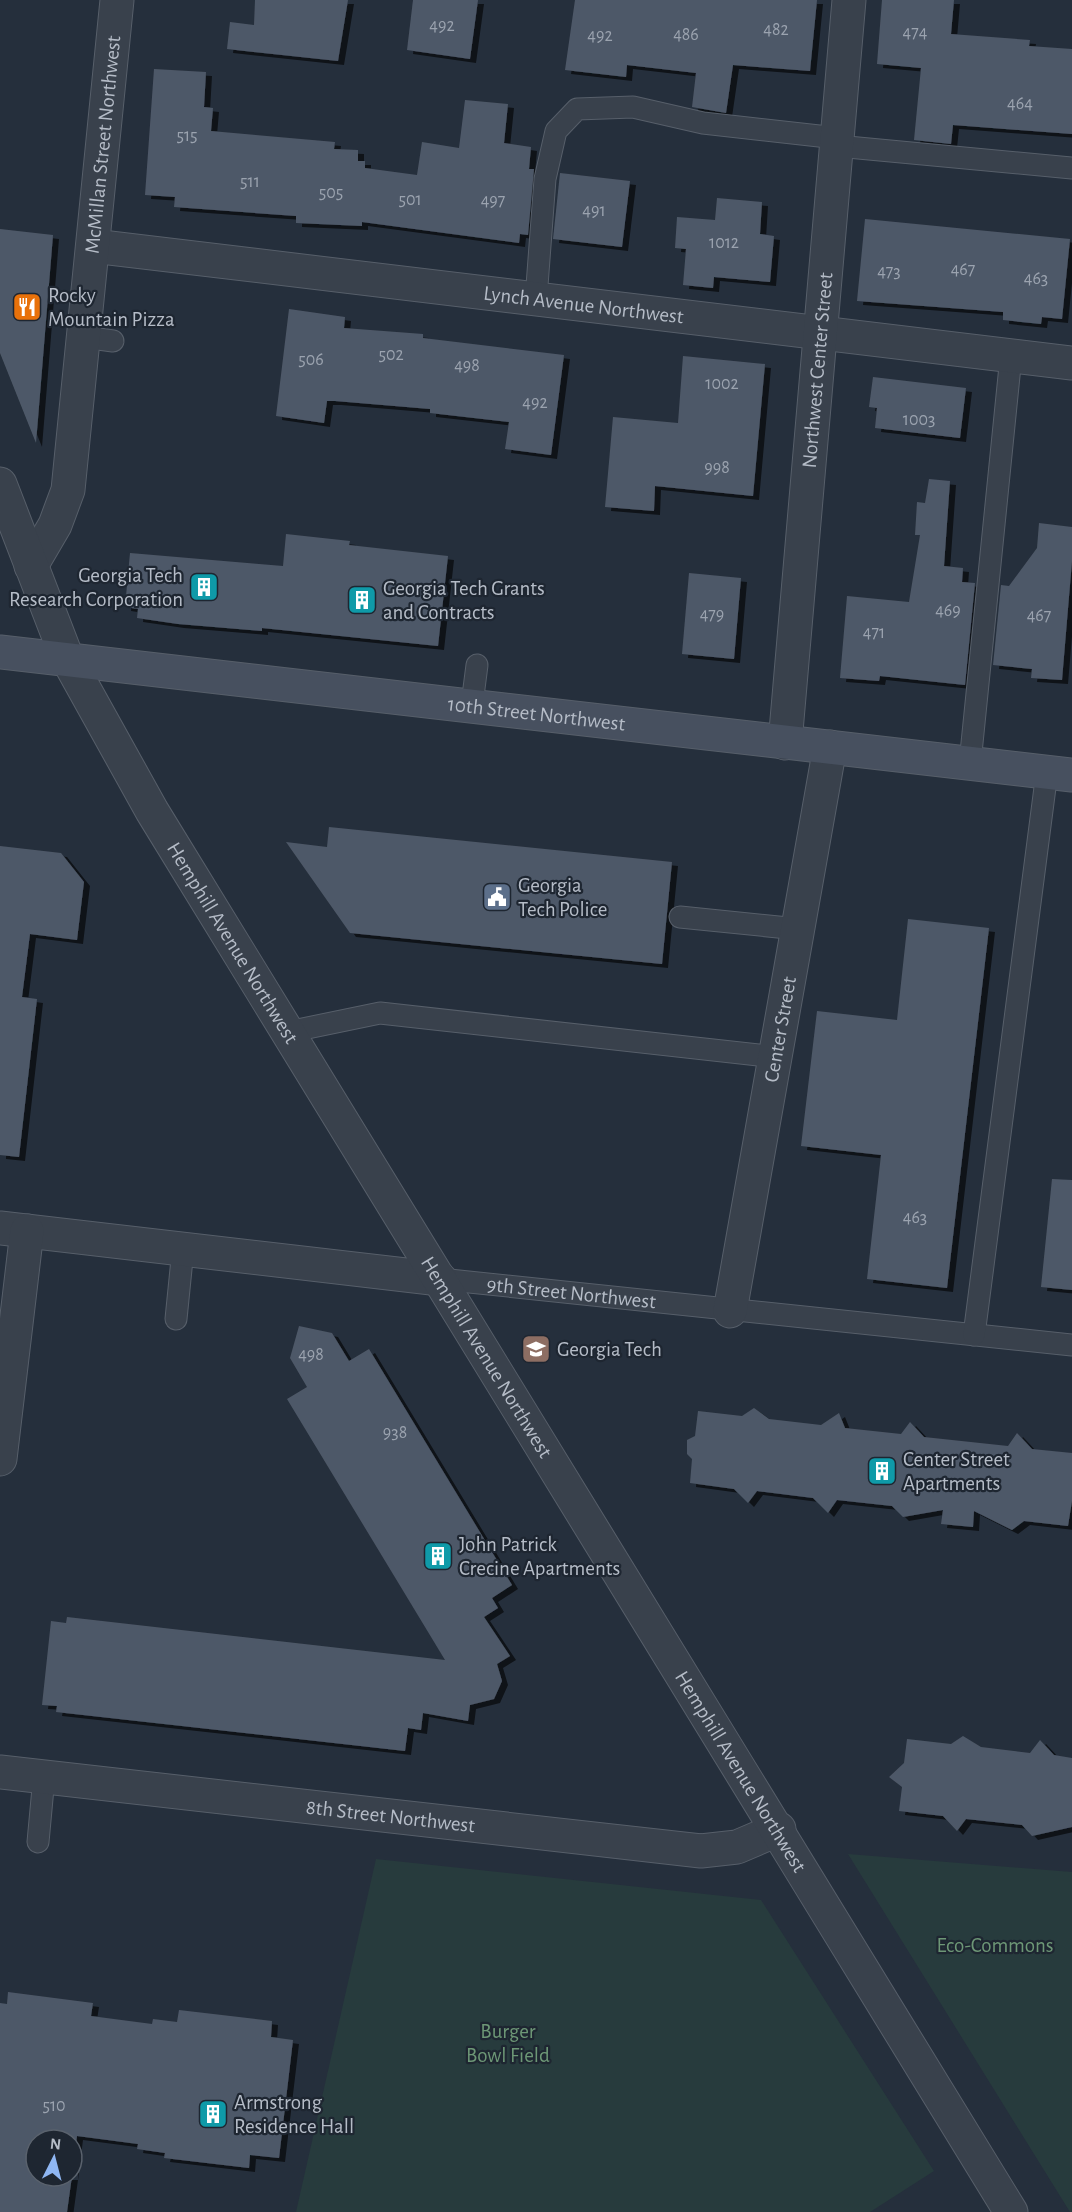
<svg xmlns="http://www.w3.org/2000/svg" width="1072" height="2212" viewBox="0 0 1072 2212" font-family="'Alegreya Sans',sans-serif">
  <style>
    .green { fill: #273b3d }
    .building { fill: #4e5867; filter: url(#shadow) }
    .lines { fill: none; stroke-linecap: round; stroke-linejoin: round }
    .service-casing { stroke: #575f6a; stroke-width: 23 }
    .minor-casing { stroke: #575f6a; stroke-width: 35 }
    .tertiary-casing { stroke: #575f6a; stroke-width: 35 }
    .secondary-casing { stroke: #575f6a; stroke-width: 35 }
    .service { stroke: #39414c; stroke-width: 21 }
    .minor { stroke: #39414c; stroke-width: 33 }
    .tertiary { stroke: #39414c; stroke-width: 33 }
    .secondary { stroke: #47505f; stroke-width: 33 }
    .labels { text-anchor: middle; stroke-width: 4.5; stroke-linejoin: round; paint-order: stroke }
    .number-label { font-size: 18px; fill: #9ba3af }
    .street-label { font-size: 21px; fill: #b5bcc7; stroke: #1e2631 }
    .poi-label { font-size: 21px; fill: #b5bcc7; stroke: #1e2631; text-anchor: start }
    .park-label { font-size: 21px; fill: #6d9776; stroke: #1e2631 }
  </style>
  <defs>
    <filter id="shadow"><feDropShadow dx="6" dy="4" stdDeviation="0" flood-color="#0009"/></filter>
  </defs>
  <rect width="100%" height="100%" fill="#252f3c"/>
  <g class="green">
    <polygon points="848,1854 1072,1872 1072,2212 1070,2212"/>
    <polygon points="376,1859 761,1900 934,2171 870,2212 296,2212"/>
  </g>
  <g class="building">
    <polygon points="255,0 348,0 338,61 227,49 230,22 254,25"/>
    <polygon points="413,0 478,0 470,59 407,50"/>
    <polygon points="575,0 817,0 810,71 733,65 726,113 692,107 696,73 627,65 626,77 565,70"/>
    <polygon points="882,0 954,0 951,34 1030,40 1029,46 1072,49 1072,134 953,125 951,144 914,140 921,68 877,64"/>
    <polygon points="154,69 206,72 204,107 213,108 211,131 335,142 334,149 358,150 358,161 365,161 365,168 417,175 422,142 459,148 465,100 508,104 504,143 531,147 529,169 534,169 528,235 520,234 519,243 362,222 362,226 296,223 296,216 174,207 175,197 145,195"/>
    <polygon points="560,173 630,181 622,247 553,239"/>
    <polygon points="717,198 762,202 760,234 774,236 770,282 714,277 713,288 683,285 686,249 675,248 677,217 715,220"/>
    <polygon points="865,219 1070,239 1062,319 1042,317 1041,324 1003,320 1003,312 857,301"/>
    <polygon points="0,229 53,235 36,443 0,353"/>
    <polygon points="289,309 345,317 344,328 423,334 423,338 564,355 551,455 505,449 509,422 430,413 430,409 335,401 327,401 324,423 276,416"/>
    <polygon points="683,356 765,364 753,496 655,486 654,511 605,507 613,417 678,423"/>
    <polygon points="873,377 966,388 960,438 875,428 877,408 869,407"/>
    <polygon points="929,479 950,481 944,566 963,568 962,582 975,583 965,685 880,676 879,681 840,678 847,596 909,602 920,535 915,535 917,502 925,503"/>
    <polygon points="1039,523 1072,527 1072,561 1062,680 1031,678 1032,669 993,665 1001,585 1009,586 1037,548"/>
    <polygon points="286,534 350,541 349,545 448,556 438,646 262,628 262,631 178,624 137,618 138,609 125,607 130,553 283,566"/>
    <polygon points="689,573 741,578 734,659 682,654"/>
    <polygon points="329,827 672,862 662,964 350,933 286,842 327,847"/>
    <polygon points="0,846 61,853 84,882 77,940 30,934 22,997 37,999 19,1157 0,1155"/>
    <polygon points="908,919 989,928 947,1288 867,1279 881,1155 801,1146 817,1011 897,1020"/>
    <polygon points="1052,1179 1072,1180 1072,1290 1041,1287"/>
    <polygon points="299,1326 332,1333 349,1361 369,1349 512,1585 492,1598 498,1608 484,1617 510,1656 497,1664 502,1681 494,1699 470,1705 468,1721 423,1713 421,1730 408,1728 405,1751 56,1712 57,1706 42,1705 51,1621 66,1623 67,1617 445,1660 287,1399 307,1387 290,1358"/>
    <polygon points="754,1408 769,1419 821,1425 839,1413 845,1428 901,1434 910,1422 924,1437 1008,1446 1017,1433 1032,1449 1072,1453 1072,1501 1068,1526 1024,1521 1012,1530 974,1511 973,1527 941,1524 943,1510 903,1517 892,1506 837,1500 828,1513 813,1498 757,1491 748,1503 734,1489 690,1483 692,1459 687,1454 687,1440 695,1436 698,1411 742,1416"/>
    <polygon points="963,1736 981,1747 1030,1753 1040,1740 1054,1755 1072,1758 1072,1827 1032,1836 1022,1825 966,1819 957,1831 943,1816 899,1811 902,1787 889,1777 904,1763 907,1739 951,1744"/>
    <polygon points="8,1992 93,2003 91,2016 152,2024 153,2019 177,2022 179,2010 272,2021 271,2037 293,2040 279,2158 250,2155 249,2168 164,2158 165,2153 137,2149 138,2144 77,2136 72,2176 72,2140 36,2140 36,2176 72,2176 67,2212 0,2212 0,2003 7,2004"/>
  </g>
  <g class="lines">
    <g class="service-casing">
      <g id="service">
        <polyline points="837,146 1072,168"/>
        <polyline points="536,299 545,179 556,131 577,109 633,107 703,123 837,138"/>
        <polyline points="84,337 113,341"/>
        <polyline points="472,704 477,665"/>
        <polyline points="970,763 1011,356"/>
        <polyline points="680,917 798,929"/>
        <polyline points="288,1032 380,1013 776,1057"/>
        <path id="s1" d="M440,1279L1072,1345"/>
        <polyline points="176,1319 183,1249"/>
        <polyline points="974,1335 1047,772"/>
        <polyline points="38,1842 44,1777"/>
      </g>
    </g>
    <g class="minor-casing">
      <g id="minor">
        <path id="s2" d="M93,246L1072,363"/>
        <path id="s3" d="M31,566L55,525L68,490L117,0"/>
        <path id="s4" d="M785,743L849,0"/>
        <polyline points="0,1228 440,1279"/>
        <path id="s5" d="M730,1311L830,747"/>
        <polyline points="0,1459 27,1231"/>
        <path id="s6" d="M0,1772L701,1851L737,1847L779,1829"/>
      </g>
    </g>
    <g class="tertiary-casing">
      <g id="tertiary">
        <path id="s7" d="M0,484L67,658L152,811L1011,2212"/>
      </g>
    </g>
    <g class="secondary-casing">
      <g id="secondary">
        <path id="s8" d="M0,652L1072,775"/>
      </g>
    </g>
    <use href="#service" class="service"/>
    <use href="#minor" class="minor"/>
    <use href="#tertiary" class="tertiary"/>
    <use href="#secondary" class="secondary"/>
  </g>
  <defs>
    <g id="restaurant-square" transform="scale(1.5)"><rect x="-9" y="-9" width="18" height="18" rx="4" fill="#e8710a" stroke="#1e2631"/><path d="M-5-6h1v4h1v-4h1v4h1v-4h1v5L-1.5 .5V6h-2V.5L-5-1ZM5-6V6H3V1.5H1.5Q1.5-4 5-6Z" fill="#fff"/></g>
    <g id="building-square" transform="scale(1.5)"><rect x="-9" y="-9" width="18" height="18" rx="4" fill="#0f9aa8" stroke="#1e2631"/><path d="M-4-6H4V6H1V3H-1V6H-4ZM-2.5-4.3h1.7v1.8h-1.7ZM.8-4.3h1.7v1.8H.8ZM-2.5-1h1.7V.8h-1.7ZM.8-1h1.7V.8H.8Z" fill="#fff"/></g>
    <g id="civic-square" transform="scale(1.5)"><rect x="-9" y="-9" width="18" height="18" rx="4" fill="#5c6f8a" stroke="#1e2631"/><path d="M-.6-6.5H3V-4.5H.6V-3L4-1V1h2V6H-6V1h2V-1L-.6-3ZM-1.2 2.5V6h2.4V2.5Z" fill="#fff"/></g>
    <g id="university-square" transform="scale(1.5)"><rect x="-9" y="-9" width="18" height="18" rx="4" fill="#8d6e63" stroke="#1e2631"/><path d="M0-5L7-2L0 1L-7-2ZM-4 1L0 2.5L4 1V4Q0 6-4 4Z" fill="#fff"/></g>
  </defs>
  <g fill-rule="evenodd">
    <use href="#restaurant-square" x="27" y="307"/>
    <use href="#building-square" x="204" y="587"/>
    <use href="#building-square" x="362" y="600"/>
    <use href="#civic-square" x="497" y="897"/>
    <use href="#university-square" x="536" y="1349"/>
    <use href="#building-square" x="882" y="1471"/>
    <use href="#building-square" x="438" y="1556"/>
    <use href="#building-square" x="213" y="2114"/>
  </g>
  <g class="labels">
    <g class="number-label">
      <text x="442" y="31">492</text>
      <text x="776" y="35">482</text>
      <text x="915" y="38">474</text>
      <text x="686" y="40">486</text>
      <text x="600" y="41">492</text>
      <text x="1020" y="109">464</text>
      <text x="187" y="141">515</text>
      <text x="250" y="187">511</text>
      <text x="331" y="198">505</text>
      <text x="410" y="205">501</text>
      <text x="493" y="206">497</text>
      <text x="594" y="216">491</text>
      <text x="724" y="248">1012</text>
      <text x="963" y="275">467</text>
      <text x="889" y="277">473</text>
      <text x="1036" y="284">463</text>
      <text x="391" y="360">502</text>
      <text x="311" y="365">506</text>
      <text x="467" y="371">498</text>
      <text x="722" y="389">1002</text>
      <text x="535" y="408">492</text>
      <text x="919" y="425">1003</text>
      <text x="717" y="473">998</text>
      <text x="948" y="616">469</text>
      <text x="712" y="620">479</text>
      <text x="1039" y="621">467</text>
      <text x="874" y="638">471</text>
      <text x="915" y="1223">463</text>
      <text x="311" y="1360">498</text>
      <text x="395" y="1438">938</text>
      <text x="54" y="2111">510</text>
    </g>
    <g class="street-label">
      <text dy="7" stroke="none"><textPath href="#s3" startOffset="432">McMillan Street Northwest</textPath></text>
      <text dy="7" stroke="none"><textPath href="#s2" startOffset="494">Lynch Avenue Northwest</textPath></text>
      <text dy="7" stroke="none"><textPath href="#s4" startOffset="374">Northwest Center Street</textPath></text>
      <text dy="7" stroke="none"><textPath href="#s8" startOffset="540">10th Street Northwest</textPath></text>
      <text dy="7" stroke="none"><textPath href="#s7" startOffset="516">Hemphill Avenue Northwest</textPath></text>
      <text dy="7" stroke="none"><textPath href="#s5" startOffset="286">Center Street</textPath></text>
      <text dy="7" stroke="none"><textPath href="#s1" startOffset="132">9th Street Northwest</textPath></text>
      <text dy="7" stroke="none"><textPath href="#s7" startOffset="1002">Hemphill Avenue Northwest</textPath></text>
      <text dy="7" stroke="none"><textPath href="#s7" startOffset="1488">Hemphill Avenue Northwest</textPath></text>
      <text dy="7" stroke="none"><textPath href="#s6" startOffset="393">8th Street Northwest</textPath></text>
    </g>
    <g class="poi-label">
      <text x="48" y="302">Rocky<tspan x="48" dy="24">Mountain Pizza</tspan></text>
      <text x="183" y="582" text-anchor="end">Georgia Tech<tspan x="183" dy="24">Research Corporation</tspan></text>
      <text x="383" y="595">Georgia Tech Grants<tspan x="383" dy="24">and Contracts</tspan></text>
      <text x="518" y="892">Georgia<tspan x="518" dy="24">Tech Police</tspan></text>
      <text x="557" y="1356">Georgia Tech</text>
      <text x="903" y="1466">Center Street<tspan x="903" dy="24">Apartments</tspan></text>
      <text x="459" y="1551">John Patrick<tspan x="459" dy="24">Crecine Apartments</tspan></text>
      <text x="234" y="2109">Armstrong<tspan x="234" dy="24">Residence Hall</tspan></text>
    </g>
    <g class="park-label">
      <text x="995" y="1952">Eco-Commons</text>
      <text x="508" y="2038">Burger<tspan x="508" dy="24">Bowl Field</tspan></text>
    </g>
  </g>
  <g transform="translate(54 2158) rotate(6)"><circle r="28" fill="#1e2631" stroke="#5a626d" stroke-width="1.5"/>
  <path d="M0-4.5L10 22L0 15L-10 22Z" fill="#8fb6f2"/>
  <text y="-9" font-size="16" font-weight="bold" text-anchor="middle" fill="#b5bcc7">N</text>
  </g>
</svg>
